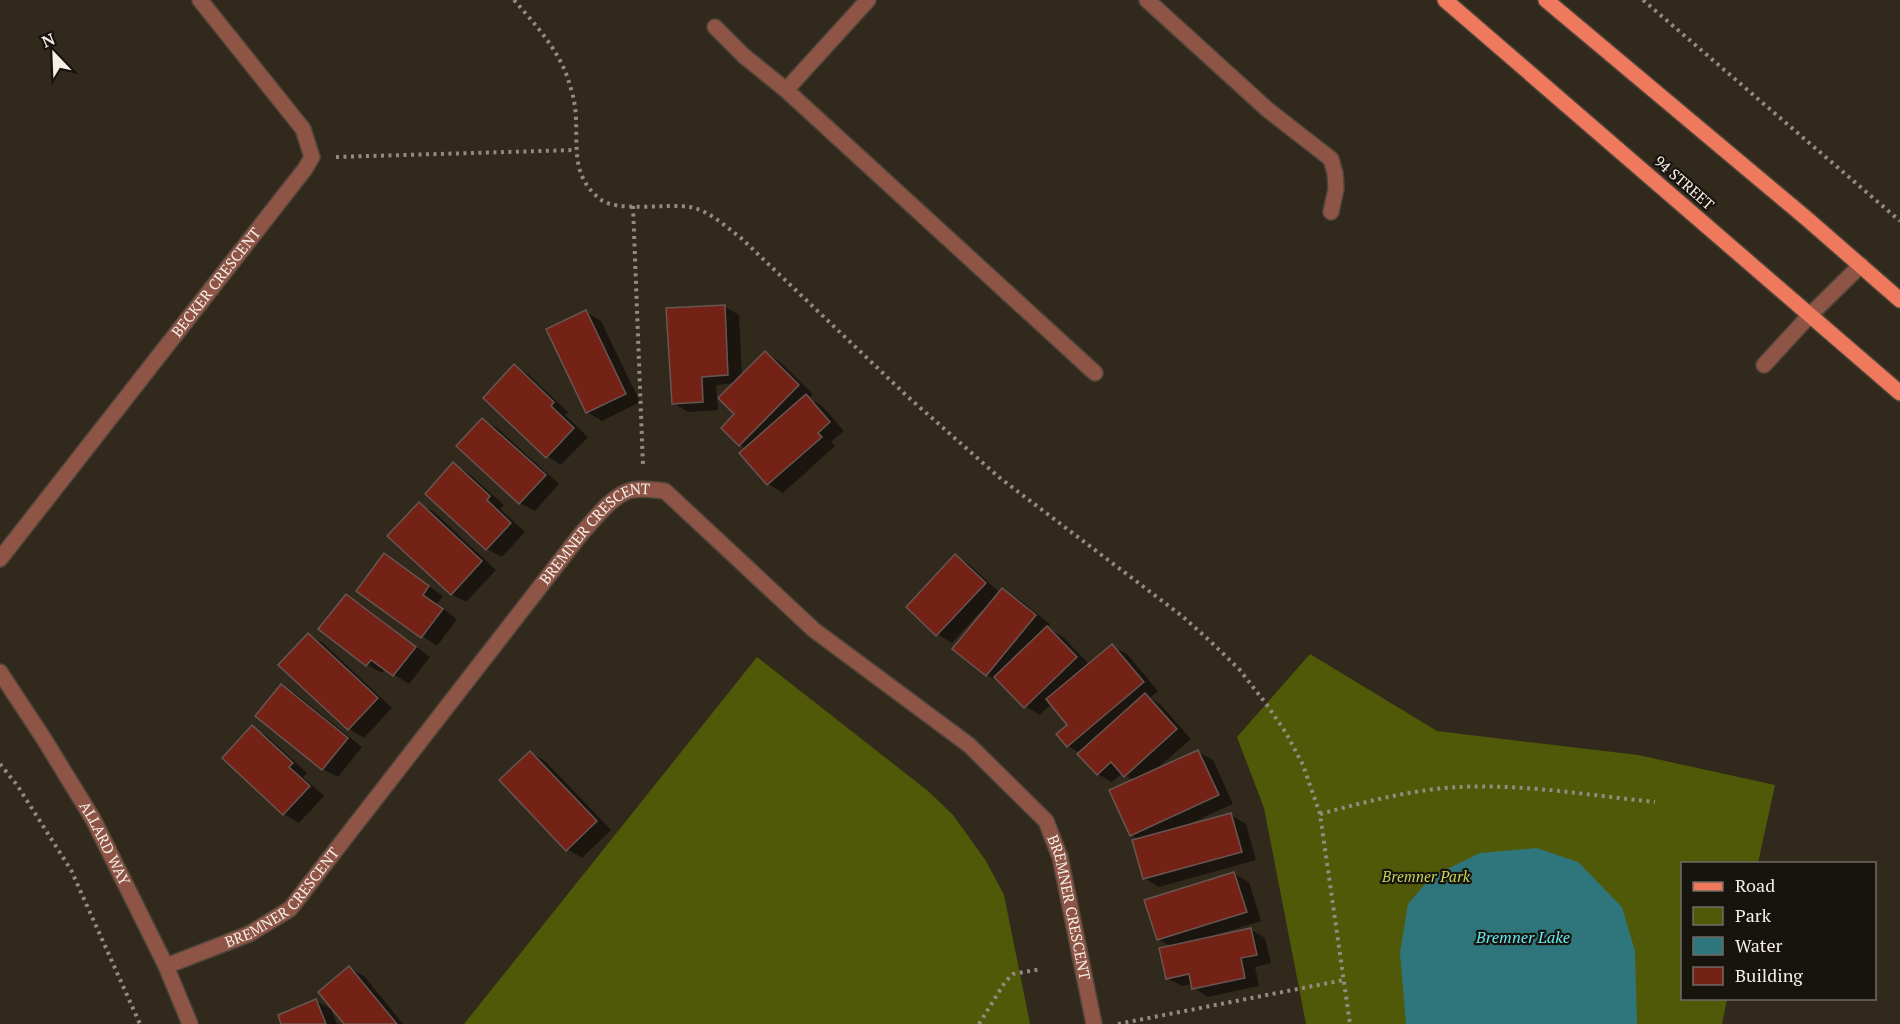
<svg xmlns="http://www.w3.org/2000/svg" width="1900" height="1024" viewBox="0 0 1900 1024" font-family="'PT Serif',serif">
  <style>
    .green { fill: #505907 }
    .water { fill: #2e767c }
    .shadow { fill: #0007 }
    .building { fill: #752216; stroke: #685653; stroke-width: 1.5 }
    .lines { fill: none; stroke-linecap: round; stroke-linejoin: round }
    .minor-casing { stroke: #4d4539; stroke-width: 18 }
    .major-casing { stroke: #4d4539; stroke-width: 18 }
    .path { stroke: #928b81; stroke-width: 4; stroke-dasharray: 3 4.5; stroke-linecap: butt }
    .minor { stroke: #8e5446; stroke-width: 15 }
    .major { stroke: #ef795d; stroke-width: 15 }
    .labels { text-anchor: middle; stroke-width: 4.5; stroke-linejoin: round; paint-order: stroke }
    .street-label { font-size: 15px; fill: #f5efe7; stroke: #17130d }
    .park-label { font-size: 15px; font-style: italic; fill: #c3d55a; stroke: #17130d }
    .water-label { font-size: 16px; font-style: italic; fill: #61eaf6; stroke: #17130d }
  </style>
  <rect width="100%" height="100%" fill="#32291d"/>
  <g class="green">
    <polygon points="1310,654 1437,731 1638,755 1775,785 1758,863 1682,864 1682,998 1727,999 1722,1024 1306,1024 1264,808 1237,737"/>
    <polygon points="757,657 928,791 953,815 986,861 1004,895 1030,1024 464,1024"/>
  </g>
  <polygon class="water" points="1537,848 1578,862 1622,907 1635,951 1637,1024 1406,1024 1400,953 1408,904 1431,877 1480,853"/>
  <g class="shadow">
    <polygon points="724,306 739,315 742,376 765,353 780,362 813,394 809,398 821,405 844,431 831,442 835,446 783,493 768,484 741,454 746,449 740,445 735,383 716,385 718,410 688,412 673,403"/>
    <polygon points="586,312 601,321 640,402 602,421 587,412"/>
    <polygon points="515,366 529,375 568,412 565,415 588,437 561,465 547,456"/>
    <polygon points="482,420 497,428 559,484 535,511 520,503"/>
    <polygon points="454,464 468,473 504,505 500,509 525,532 502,557 487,549"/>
    <polygon points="419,504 434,512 496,570 466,602 451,594"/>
    <polygon points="384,555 443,596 437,604 457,619 437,646 358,591"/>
    <polygon points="955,556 970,565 1000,593 1002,589 1017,598 1050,624 1047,628 1062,636 1090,665 1112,646 1127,654 1158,691 1150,698 1160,704 1191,739 1155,770 1198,752 1213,760 1233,804 1184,826 1231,815 1246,824 1256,860 1159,887 1144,878 1139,840 1131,835 1134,781 1123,773 1112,782 1098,774 1080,753 1068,746 1069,725 1052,703 1040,715 1025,706 1002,684 987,675 955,649 984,612 982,610 952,643 937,634"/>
    <polygon points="346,596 361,604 430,657 409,684 385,669 382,673 367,665 320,629"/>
    <polygon points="308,635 323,643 392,708 364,738 349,729 280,665"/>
    <polygon points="281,686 296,694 362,747 338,777 323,769"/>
    <polygon points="252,727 267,736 307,773 303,777 324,796 299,823 284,814 224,757"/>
    <polygon points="530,752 545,761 611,830 582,858 567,849"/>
    <polygon points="1234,874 1249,882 1261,921 1216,935 1216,937 1250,929 1265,938 1271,963 1255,967 1259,986 1208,997 1194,988 1193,984 1182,986 1167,978 1172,947 1158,939"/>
    <polygon points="349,968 364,976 403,1024 346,1024"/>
    <polygon points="316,1001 331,1009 337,1024 283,1024"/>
  </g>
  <g class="building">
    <polygon points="725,305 728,375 702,377 703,402 672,404 666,308"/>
    <polygon points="586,310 626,394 586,413 546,329"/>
    <polygon points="765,351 799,385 739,446 721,428 734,414 718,398"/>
    <polygon points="514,364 554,402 551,406 574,428 546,458 483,398"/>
    <polygon points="806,394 830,422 818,433 822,437 767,485 739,453"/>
    <polygon points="482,418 546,475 519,504 456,446"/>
    <polygon points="453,462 490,496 487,500 511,523 486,550 425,494"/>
    <polygon points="419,502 482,561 451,595 387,536"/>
    <polygon points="384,553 429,586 423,595 443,609 421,638 356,591"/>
    <polygon points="955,554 986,583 936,636 906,607"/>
    <polygon points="1002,588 1036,615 986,676 952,649"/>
    <polygon points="346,594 416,647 393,676 371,660 366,666 318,629"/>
    <polygon points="1047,626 1077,657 1024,708 994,677"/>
    <polygon points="308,633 378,698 348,730 278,665"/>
    <polygon points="1112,644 1144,682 1067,747 1056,734 1067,725 1046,699"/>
    <polygon points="281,684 348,738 322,770 255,716"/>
    <polygon points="1145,693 1177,729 1124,777 1111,762 1097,775 1077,754"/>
    <polygon points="252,725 293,763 289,767 310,786 283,815 222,758"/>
    <polygon points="1198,750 1219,795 1130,836 1109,790"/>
    <polygon points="530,751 597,821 566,851 499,780"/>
    <polygon points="1231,813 1242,852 1143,879 1132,840"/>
    <polygon points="1234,872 1247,912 1157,940 1144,900"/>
    <polygon points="1251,928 1257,955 1241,958 1245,978 1192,989 1189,974 1166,979 1159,948"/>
    <polygon points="349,966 397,1024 344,1024 318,992"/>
    <polygon points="316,999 326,1024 281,1024 278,1015"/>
  </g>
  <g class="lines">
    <g class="minor-casing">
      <g id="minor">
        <polyline points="1147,0 1268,110 1331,159 1335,173 1336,189 1331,212"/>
        <polyline points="715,27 744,56 786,90 1095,373"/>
        <polyline points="786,90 868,0"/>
        <polyline points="1764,365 1809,316 1861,265"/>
        <path id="s1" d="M0,559L305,169L312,157L303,129L200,0"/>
        <path id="s2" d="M0,672L44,739L93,819L166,966L190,1024"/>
        <path id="s3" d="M166,966L249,934L290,909L581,534C593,521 613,494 632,490C643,488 654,490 665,491L814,630L969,745L1046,821L1060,857L1094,1024"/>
      </g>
    </g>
    <g class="major-casing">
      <g id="major">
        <polyline points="1445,0 1900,393"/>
        <polyline points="1546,0 1806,218 1900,300"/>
      </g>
    </g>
    <g class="path">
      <path d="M514,0C534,23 558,49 568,79C570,86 573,94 574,101C581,137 566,172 600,199C618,213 666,203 690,207C710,211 725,226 741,238L907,396L1000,478L1182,616L1211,642L1239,669L1267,705L1286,733L1303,765L1320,814L1350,1024"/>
      <polyline points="1643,0 1900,221"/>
      <polyline points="336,157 575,150"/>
      <polyline points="633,206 643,466"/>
      <polyline points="0,764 17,785 71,870 140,1024"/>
      <path d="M1320,814C1361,803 1403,792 1445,788C1515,782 1585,795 1655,802"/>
      <polyline points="979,1024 1005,982 1013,974 1041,969"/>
      <polyline points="1118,1024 1344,980"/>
    </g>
    <use href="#minor" class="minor"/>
    <use href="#major" class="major"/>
  </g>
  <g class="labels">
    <g class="street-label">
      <text transform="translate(1684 183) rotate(41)" y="5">94 STREET</text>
      <text dy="5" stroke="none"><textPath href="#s1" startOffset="351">BECKER CRESCENT</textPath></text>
      <text dy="5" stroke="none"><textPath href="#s3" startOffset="624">BREMNER CRESCENT</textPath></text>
      <text dy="5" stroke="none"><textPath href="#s2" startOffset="201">ALLARD WAY</textPath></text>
      <text dy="5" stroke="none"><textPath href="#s3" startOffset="138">BREMNER CRESCENT</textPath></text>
      <text dy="5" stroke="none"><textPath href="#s3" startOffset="1308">BREMNER CRESCENT</textPath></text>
    </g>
    <g class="park-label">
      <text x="1426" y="882">Bremner Park</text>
    </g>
    <g class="water-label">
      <text x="1523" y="943">Bremner Lake</text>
    </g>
  </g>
  <rect x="1681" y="862" width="195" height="138" fill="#17130d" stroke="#706b64" stroke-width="1.5"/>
  <rect x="1693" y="882" width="30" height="9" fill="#ef795d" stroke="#706b64" stroke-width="1.5"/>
  <text x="1735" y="892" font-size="18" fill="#f5efe7">Road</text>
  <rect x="1693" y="907" width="30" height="18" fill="#505907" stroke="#706b64" stroke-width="1.5"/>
  <text x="1735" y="922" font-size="18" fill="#f5efe7">Park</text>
  <rect x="1693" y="937" width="30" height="18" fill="#2e767c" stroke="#706b64" stroke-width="1.5"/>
  <text x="1735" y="952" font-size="18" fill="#f5efe7">Water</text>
  <rect x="1693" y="967" width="30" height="18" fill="#752216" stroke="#706b64" stroke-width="1.5"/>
  <text x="1735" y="982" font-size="18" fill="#f5efe7">Building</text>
  <g transform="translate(54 54) rotate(337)" stroke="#17130d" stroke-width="4.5" paint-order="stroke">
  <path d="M0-4.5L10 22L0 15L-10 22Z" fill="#f5efe7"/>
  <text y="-9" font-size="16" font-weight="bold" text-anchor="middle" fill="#f5efe7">N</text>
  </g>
</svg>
